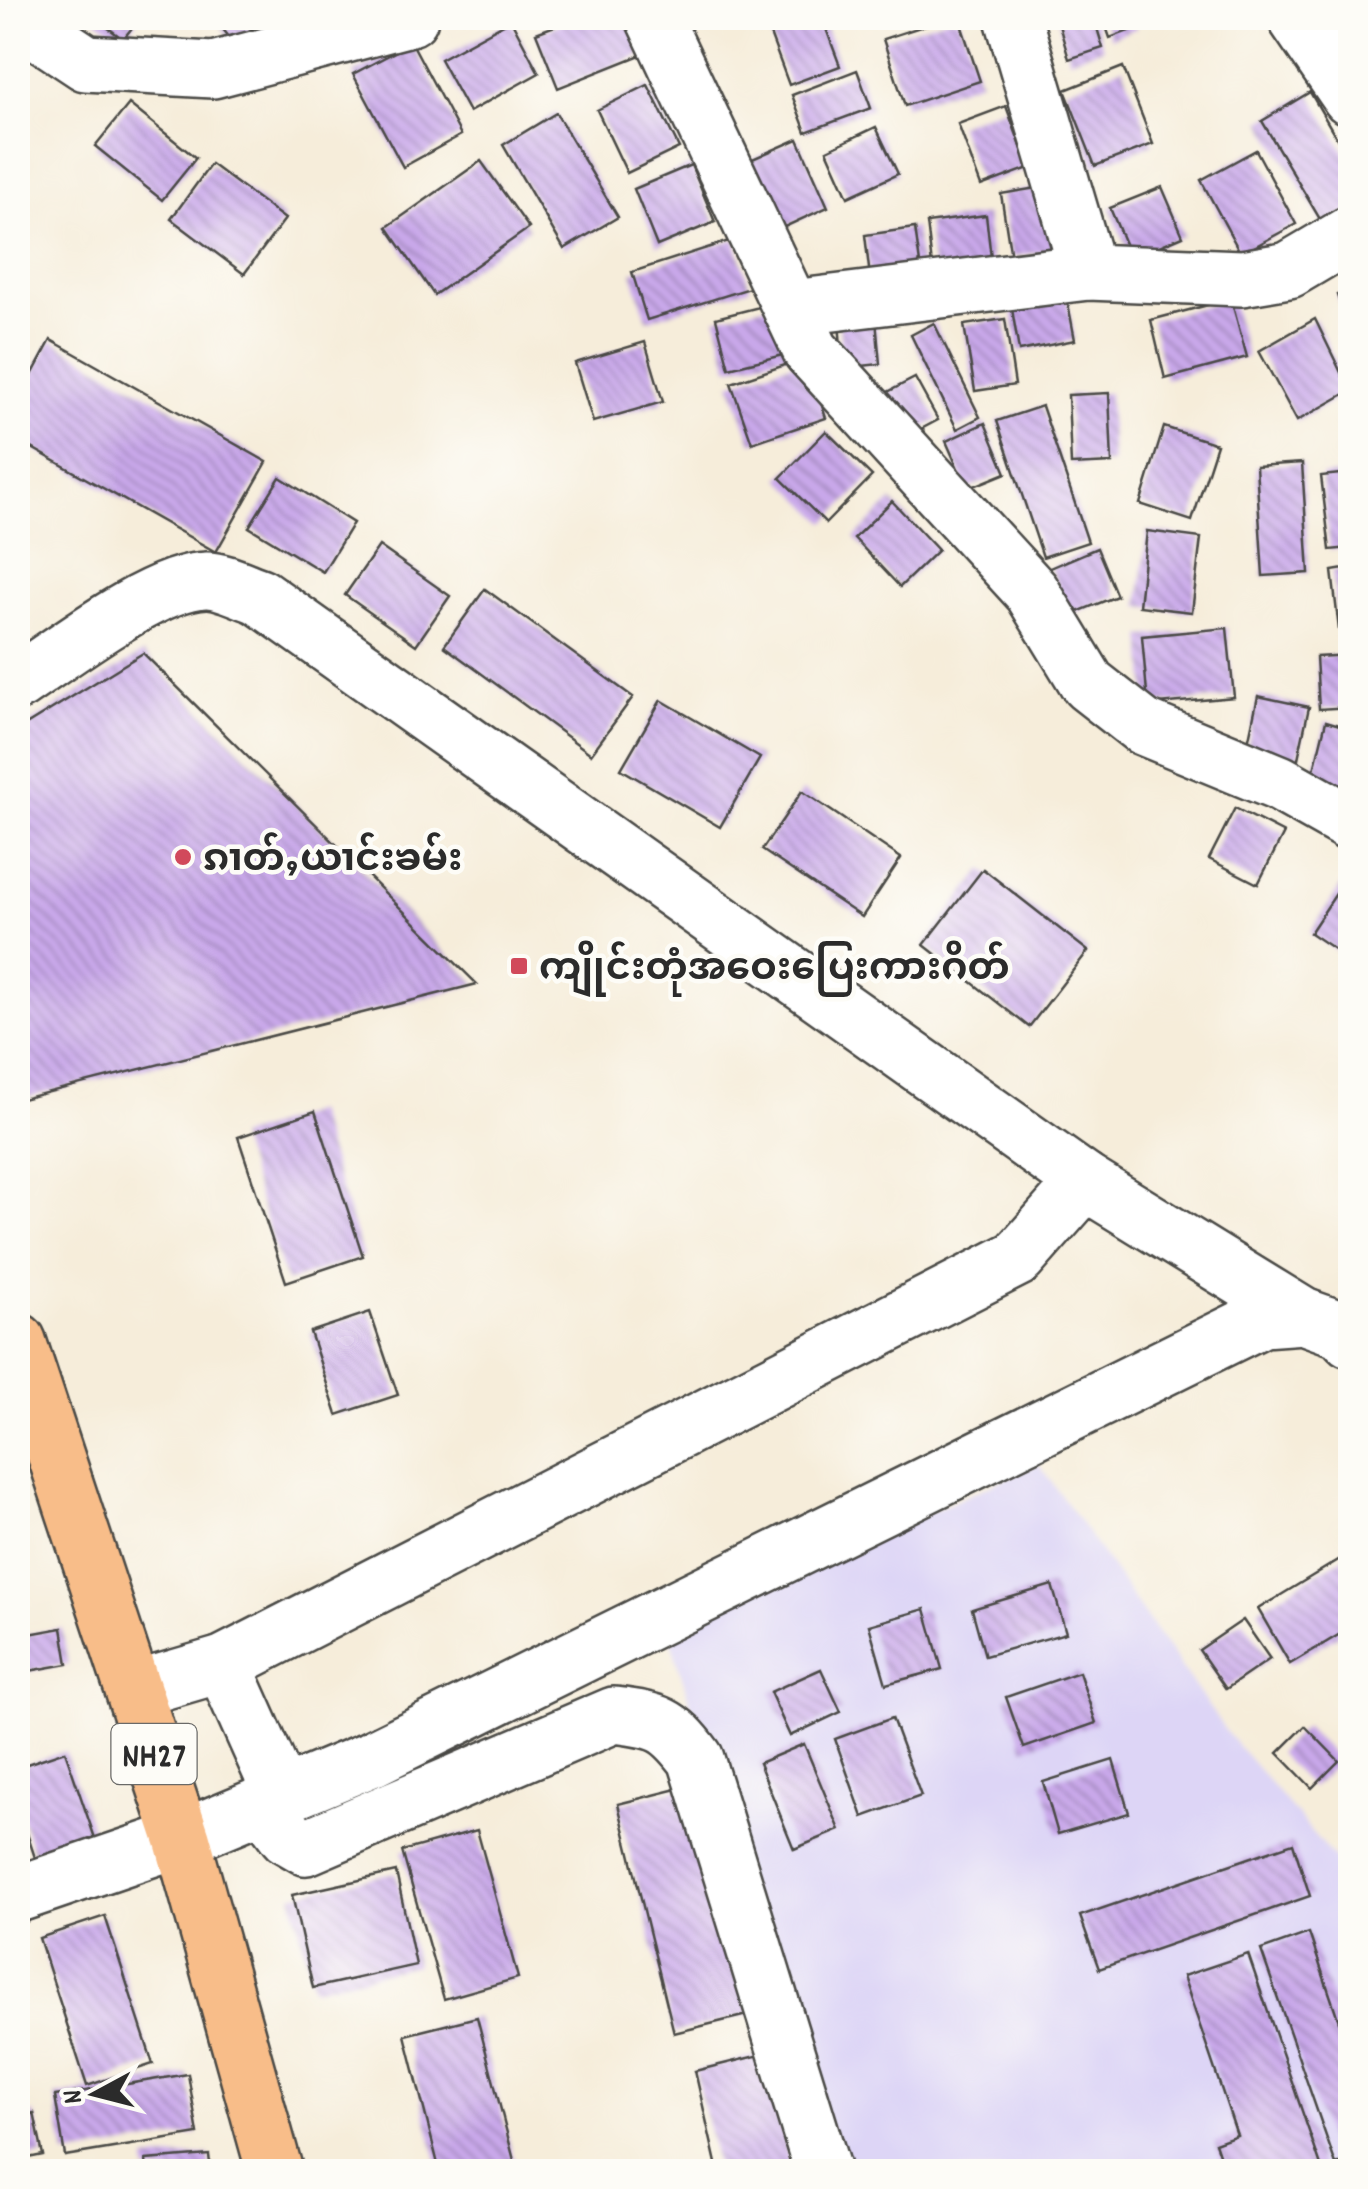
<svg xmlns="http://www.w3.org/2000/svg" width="1368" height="2189" viewBox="0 0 1368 2189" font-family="Dekko,'Noto Sans Myanmar',sans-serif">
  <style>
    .built { fill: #ddd5f6 }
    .building { fill: url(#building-back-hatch) }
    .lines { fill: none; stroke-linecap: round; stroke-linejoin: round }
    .minor-casing { stroke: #494845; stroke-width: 60 }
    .highway-casing { stroke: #494845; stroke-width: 60 }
    .minor { stroke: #fff; stroke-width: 55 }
    .highway { stroke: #f8bd89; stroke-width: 55 }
    .poi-dot { fill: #d1495b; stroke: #fdfcf7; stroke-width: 4 }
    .labels { text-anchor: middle; stroke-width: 9; stroke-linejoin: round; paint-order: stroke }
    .shield { fill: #fdfcf7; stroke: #6a6a68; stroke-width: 2.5 }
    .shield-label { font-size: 35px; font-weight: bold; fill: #2b2b2b }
    .poi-label { font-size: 38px; font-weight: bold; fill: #2b2b2b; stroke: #fdfcf7; text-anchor: start }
  </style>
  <defs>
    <pattern id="building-back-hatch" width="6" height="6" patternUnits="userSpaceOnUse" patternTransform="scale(2.5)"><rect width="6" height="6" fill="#c9a8ea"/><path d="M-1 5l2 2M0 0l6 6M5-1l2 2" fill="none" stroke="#a389be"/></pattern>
  </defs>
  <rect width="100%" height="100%" fill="#fdfcf7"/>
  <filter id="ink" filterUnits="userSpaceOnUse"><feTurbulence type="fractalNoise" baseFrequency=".01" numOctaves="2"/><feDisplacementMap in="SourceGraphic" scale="20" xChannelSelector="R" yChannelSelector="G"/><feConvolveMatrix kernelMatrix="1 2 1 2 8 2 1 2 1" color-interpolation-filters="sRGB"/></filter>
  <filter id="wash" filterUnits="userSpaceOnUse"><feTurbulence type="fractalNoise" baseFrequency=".0048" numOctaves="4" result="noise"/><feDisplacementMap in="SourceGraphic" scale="40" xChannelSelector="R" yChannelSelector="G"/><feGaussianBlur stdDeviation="2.25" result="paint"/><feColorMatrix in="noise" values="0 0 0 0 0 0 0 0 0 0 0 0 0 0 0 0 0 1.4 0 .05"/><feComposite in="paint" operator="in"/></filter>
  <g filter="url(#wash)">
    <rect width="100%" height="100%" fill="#f6edda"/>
    <polygon class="built" points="1039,1464 1227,1733 1350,1877 1350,2171 835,2171 667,1628"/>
    <g id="blocks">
      <g class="building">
        <polygon points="95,18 140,18 123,39"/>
        <polygon points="214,18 265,18 234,43"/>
        <polygon points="576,18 629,18 643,54 558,88 536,33"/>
        <polygon points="764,18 822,18 840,66 789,85"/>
        <polygon points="948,18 959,18 980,81 905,106 883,39"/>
        <polygon points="1057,18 1094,18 1103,48 1069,59"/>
        <polygon points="1103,18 1134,18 1137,28 1110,38"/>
        <polygon points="511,20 539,73 469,112 440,59"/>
        <polygon points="412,43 461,135 403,167 353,74"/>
        <polygon points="1123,67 1153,144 1095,166 1065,90"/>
        <polygon points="857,70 871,108 806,132 792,95"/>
        <polygon points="648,85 679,148 627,173 597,110"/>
        <polygon points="1310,92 1350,161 1350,210 1324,226 1262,121"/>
        <polygon points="129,104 196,158 162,200 95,146"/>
        <polygon points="1006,106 1029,168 981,186 958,124"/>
        <polygon points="556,113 618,217 564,249 503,145"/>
        <polygon points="876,127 898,174 848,197 827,150"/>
        <polygon points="798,139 828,207 778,230 748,161"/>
        <polygon points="1256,150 1296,224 1241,254 1201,180"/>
        <polygon points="481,161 529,228 434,295 387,227"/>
        <polygon points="211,164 285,219 244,274 171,219"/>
        <polygon points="691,165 715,222 657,246 634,189"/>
        <polygon points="1049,186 1059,249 1011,257 1001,194"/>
        <polygon points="1162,187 1183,236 1131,258 1110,208"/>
        <polygon points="986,215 992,266 933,274 927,223"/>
        <polygon points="915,228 921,271 870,277 865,235"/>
        <polygon points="735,239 750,288 647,320 632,272"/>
        <polygon points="1350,290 1350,332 1337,295"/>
        <polygon points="1066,293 1075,340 1019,351 1011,303"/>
        <polygon points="1231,299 1247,357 1165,379 1151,320"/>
        <polygon points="779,302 791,353 729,368 716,318"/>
        <polygon points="1005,319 1015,385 975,391 964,325"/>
        <polygon points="1315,319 1350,391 1297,421 1259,351"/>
        <polygon points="876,320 880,364 843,368 839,323"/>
        <polygon points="934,323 980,417 957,429 911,335"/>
        <polygon points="51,340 267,462 216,552 18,440 18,401"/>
        <polygon points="645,342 663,402 593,422 575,363"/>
        <polygon points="806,358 826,418 752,443 731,383"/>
        <polygon points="915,378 938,420 904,438 880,396"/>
        <polygon points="1109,393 1112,463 1071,465 1068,395"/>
        <polygon points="1042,406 1088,542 1043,557 997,421"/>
        <polygon points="985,423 1006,473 967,489 946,441"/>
        <polygon points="1164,427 1217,444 1192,521 1140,504"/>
        <polygon points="826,431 872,476 826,523 780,478"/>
        <polygon points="1302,463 1309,573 1263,576 1256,466"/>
        <polygon points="1350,473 1350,548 1330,550 1321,476"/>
        <polygon points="280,477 353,523 323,572 249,527"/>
        <polygon points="892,501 938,550 900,587 854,538"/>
        <polygon points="1147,531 1201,538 1192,612 1139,606"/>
        <polygon points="379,546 450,596 416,645 345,595"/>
        <polygon points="1097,548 1117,596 1070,615 1050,568"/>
        <polygon points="1350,568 1350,628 1339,630 1332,571"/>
        <polygon points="485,589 633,697 591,754 444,646"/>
        <polygon points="1227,628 1234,697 1148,705 1142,636"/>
        <polygon points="143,653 477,984 18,1100 18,730"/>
        <polygon points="1350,655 1350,707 1319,709 1316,657"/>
        <polygon points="1258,696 1309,707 1296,768 1245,757"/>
        <polygon points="661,700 760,758 720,827 621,769"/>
        <polygon points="1326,721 1350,728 1350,793 1311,782"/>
        <polygon points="802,791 901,858 862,917 762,850"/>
        <polygon points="1235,808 1284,833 1258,884 1209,859"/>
        <polygon points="983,869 1088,951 1029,1027 924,945"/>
        <polygon points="1343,883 1350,888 1350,960 1310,933"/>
        <polygon points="315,1111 363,1256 286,1282 238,1137"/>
        <polygon points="370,1312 398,1395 337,1415 310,1332"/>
        <polygon points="1350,1553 1350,1628 1290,1664 1258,1609"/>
        <polygon points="1052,1585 1066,1633 985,1656 972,1609"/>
        <polygon points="925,1609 942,1669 886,1684 869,1625"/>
        <polygon points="1243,1620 1270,1659 1226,1689 1199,1650"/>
        <polygon points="62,1628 68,1664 18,1673 18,1636"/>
        <polygon points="821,1669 841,1712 790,1736 770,1692"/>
        <polygon points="1079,1672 1096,1723 1024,1748 1006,1697"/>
        <polygon points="892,1718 921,1796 863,1817 835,1739"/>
        <polygon points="1305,1726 1339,1761 1312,1788 1278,1753"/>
        <polygon points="804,1744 840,1830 794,1849 759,1763"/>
        <polygon points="65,1751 98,1847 38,1867 18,1806 18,1767"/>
        <polygon points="1113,1760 1129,1813 1058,1834 1043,1782"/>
        <polygon points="693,1785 751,2014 674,2033 618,1804"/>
        <polygon points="477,1830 518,1978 444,1999 402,1851"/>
        <polygon points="1293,1843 1310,1896 1099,1969 1080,1916"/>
        <polygon points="396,1872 416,1965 313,1988 292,1895"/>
        <polygon points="105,1916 153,2064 87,2086 39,1938"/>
        <polygon points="1309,1933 1350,2054 1350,2160 1336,2165 1261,1950"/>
        <polygon points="1248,1954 1323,2172 1225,2172 1215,2143 1237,2135 1183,1976"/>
        <polygon points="477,2017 517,2172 440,2172 405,2035"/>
        <polygon points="764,2054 792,2172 718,2172 695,2071"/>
        <polygon points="188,2074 198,2134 65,2156 55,2096"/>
        <polygon points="34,2113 43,2155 18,2160 18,2116"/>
        <polygon points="209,2155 211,2172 147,2172 146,2160"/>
      </g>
    </g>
  </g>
  <g filter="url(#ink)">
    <use href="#blocks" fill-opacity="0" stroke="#494845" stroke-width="2.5"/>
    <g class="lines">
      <g class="minor-casing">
        <g id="minor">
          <polyline points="18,18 86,63 213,70 410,18"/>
          <polyline points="654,18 811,351 1032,592 1088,684 1143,727 1279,783 1350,823"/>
          <polyline points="1013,18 1088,272"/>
          <polyline points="1296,18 1350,97"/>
          <polyline points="792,308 1088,272 1242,278 1289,270 1350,234"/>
          <path d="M18,682C62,653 154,581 207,580C223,580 244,591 259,596L1085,1182L1303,1316L1342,1330L1350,1339"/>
          <polyline points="223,1664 282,1796"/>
          <polyline points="134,1690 223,1664 1018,1258 1085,1182"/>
          <path d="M263,1804L287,1836L306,1847L614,1715C659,1721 668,1722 696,1759L823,2172"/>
          <polyline points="18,1894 182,1838 371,1759 1262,1319 1303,1316"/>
        </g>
      </g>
      <g class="highway-casing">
        <polyline id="highway" points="18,1341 182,1838 275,2172"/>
      </g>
      <use href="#minor" class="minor"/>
      <use href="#highway" class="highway"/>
    </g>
  </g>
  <g class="poi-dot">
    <circle cx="183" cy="857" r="10"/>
    <rect x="509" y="956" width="20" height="20" rx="5"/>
  </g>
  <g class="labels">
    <rect class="shield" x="111.5" y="1724" width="85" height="60" rx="8"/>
    <g class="shield-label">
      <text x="154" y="1766">NH27</text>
    </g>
    <g class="poi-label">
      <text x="203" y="870">ၵၢတ်ႇယၢင်းၶမ်း</text>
      <text x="539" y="979">ကျိုင်းတုံအဝေးပြေးကားဂိတ်</text>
    </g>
  </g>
  <rect width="1368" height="2189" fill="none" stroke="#fdfcf7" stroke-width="60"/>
  <g transform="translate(95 2094) rotate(263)" stroke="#fdfcf7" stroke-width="8" paint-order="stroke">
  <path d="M0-8L18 38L0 25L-18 38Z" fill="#2b2b2b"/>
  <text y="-15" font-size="28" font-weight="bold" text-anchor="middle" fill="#2b2b2b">N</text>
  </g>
</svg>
